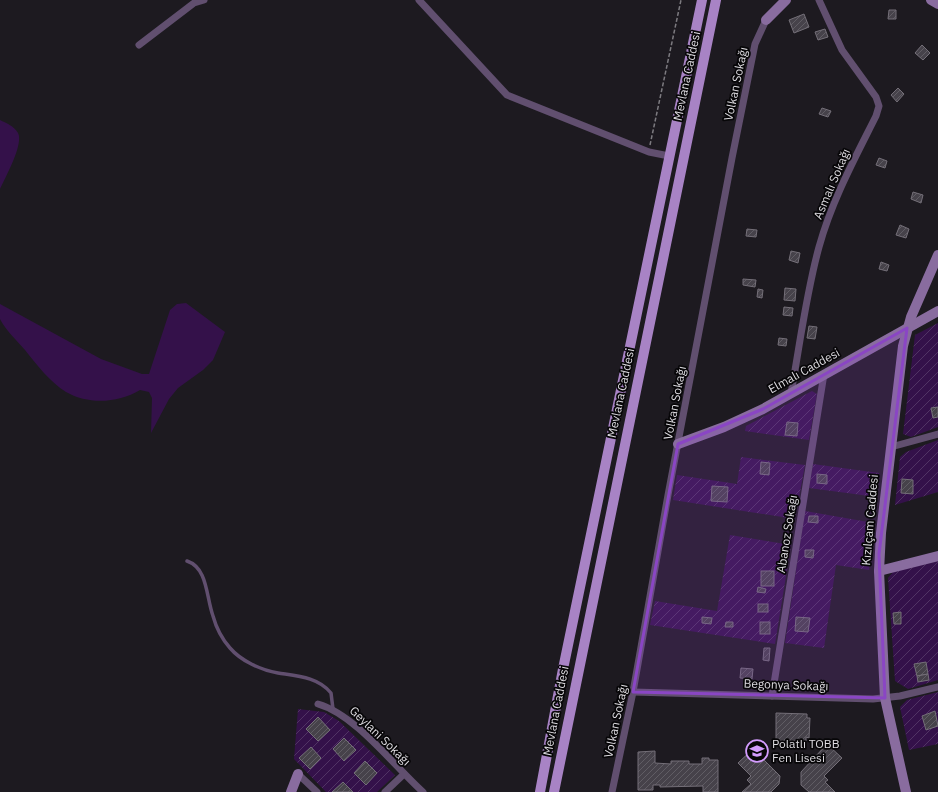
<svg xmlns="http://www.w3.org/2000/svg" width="938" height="792" viewBox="0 0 938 792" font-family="'IBM Plex Sans',sans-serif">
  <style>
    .grass { fill: #34114a }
    .garden { fill: url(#garden-furrows) }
    .building { fill: url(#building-hatch); stroke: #746f78 }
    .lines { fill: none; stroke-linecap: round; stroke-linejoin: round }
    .path { stroke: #7d7b80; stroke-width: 1.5; stroke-dasharray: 4 2; stroke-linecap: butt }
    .lane { stroke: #614f6f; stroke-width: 3.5 }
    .street { stroke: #614f6f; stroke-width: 7 }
    .secondary { stroke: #896c9f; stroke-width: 10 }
    .primary { stroke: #a883c5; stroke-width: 10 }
    .marked { fill: #8a46c4; fill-opacity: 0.2; stroke: #8a46c4; stroke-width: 3; stroke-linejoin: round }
    .labels { text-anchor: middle; stroke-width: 3.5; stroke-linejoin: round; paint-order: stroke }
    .street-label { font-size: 12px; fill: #dedce1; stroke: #070608 }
    .poi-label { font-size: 12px; fill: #dedce1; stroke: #070608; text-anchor: start }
  </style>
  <defs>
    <pattern id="garden-furrows" width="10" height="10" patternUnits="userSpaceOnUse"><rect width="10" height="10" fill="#34114a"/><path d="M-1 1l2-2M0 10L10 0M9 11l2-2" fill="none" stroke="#513364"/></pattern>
    <pattern id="building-hatch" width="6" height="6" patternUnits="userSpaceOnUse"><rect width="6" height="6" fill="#46424a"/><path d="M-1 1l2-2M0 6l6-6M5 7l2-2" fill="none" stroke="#605d64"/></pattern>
  </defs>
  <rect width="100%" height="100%" fill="#1d1a20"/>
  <g class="grass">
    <path d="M0,120C6,123 14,126 18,133C24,144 5,178 0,189Z"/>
    <path d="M186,303L225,332L213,360L203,370L178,388L169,399L151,433L152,398L149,392L140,390C118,403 89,405 66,392C50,382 37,365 25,350C18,342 4,328 0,319C0,315 0,308 0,304L101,359L142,374H149L170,310L177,304Z"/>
  </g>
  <g class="garden">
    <polygon points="938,323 938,427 911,437 903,434 915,335"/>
    <polygon points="812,391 817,394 809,440 745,431 746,426"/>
    <polygon points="938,440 938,492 895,505 900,457 906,452"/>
    <polygon points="741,457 805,465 795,519 673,500 677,475 737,484"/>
    <polygon points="813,464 879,473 877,497 809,488"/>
    <polygon points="805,511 874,523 869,570 836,565 824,648 785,643"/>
    <polygon points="730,535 791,545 775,644 650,625 655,601 717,611"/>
    <polygon points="938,561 938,680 908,689 895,681 888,578 893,572"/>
    <polygon points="938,692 938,744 909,750 900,707 907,700"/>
    <polygon points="298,709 324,712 339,721 395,775 377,792 326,792 294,759"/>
  </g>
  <g class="building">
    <polygon points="889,10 896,10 896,19 888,19"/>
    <polygon points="804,14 809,27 794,33 789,20"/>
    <polygon points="825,29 828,37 818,40 815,32"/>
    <polygon points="922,45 930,53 923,60 915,53"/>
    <polygon points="898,88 904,94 897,102 891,95"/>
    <polygon points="822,108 831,111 828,117 819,114"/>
    <polygon points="879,158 887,161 885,168 876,165"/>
    <polygon points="913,192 923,195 921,203 911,199"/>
    <polygon points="900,225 909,229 906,238 896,235"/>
    <polygon points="747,229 757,230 756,237 746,236"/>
    <polygon points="791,251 800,253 798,263 789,260"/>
    <polygon points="881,262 889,265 887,271 879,269"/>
    <polygon points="743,279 756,280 755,287 743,285"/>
    <polygon points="785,288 796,289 795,301 784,300"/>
    <polygon points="758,289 763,290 762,298 757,297"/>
    <polygon points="784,307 793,308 792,316 783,315"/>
    <polygon points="809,326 817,327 815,339 807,338"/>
    <polygon points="779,338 787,339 786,346 778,345"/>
    <polygon points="938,407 938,417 933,418 931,408"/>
    <polygon points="787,422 798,423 797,436 785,435"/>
    <polygon points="761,462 770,463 769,475 760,474"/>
    <polygon points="817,474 827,475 827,484 817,483"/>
    <polygon points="902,479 913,480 913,494 901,493"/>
    <polygon points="712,486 728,487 727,502 711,501"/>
    <polygon points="809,516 818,516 818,523 808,522"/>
    <polygon points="805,550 814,550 813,558 805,557"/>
    <rect x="761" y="571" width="13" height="15"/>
    <polygon points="758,587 766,589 765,593 757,592"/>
    <rect x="758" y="604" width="10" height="8"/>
    <polygon points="901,612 901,624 894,624 893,613"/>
    <polygon points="702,617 712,618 711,624 702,623"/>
    <polygon points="796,617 810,618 808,632 795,631"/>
    <polygon points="726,622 733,622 733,627 725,627"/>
    <rect x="760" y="622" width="10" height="12"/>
    <polygon points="764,648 770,648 769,661 763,660"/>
    <polygon points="926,662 928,674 917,676 914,664"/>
    <polygon points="741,668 753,669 752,679 740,678"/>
    <polygon points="928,674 929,680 918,682 917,676"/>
    <polygon points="935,711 938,726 926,730 922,716"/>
    <polygon points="776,713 807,714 807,718 810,718 809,738 806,737 806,741 776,741"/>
    <polygon points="318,717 330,730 318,741 306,729"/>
    <polygon points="344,738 356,750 344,761 333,749"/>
    <polygon points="827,744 842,758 824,776 828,780 825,782 835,792 809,792 801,785 801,772"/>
    <polygon points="311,747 321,758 310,769 299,758"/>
    <polygon points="753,749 780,776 779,784 771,792 742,792 751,784 747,780 751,776 738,763"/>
    <polygon points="655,751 655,763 671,764 671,761 689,761 689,764 702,764 702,758 709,758 709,760 718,760 718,792 703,792 703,786 660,787 660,785 653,785 653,790 638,790 638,752"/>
    <polygon points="365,761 377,773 366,785 354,773"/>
    <polygon points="343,782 353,792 332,792"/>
  </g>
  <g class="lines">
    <polyline class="path" points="650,145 681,0"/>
    <path class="lane" d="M187,561C208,568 206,597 213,616C216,627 222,639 230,648C241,661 261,670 278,673C297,676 318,677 331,693L333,709"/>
    <g class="street">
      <polyline points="419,0 507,95 649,152 669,156"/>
      <polyline points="139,45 194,3 204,0"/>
      <path d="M791,393C800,344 806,294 819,247C832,200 855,158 876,116L879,106L876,97L842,50L819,0"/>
      <polyline points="891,447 938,434"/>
      <polyline points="633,692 873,699 900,696 938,687"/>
      <polyline points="772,696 824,374"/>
      <path d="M318,704C356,715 393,765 423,792"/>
      <polyline points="298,774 317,792"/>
      <polyline points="385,792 404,774"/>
      <polyline points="612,792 633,692 668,495 732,158 755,44 766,20"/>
    </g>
    <g class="secondary">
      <polyline points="931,0 938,4"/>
      <polyline points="766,20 786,0"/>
      <polyline points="678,444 724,427 763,409 938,311"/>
      <polyline points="879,571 938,556"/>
      <polyline points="291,792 298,774"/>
      <polyline points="906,792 885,698 879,571 881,533 903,346 911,317 938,255"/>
    </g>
    <g class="primary">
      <polyline points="540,792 563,669 702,0"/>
      <polyline points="554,792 716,0"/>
    </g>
  </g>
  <path class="marked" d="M907,328L879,554L885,698L633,692L678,444L763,409Z"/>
  <defs>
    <g id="school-ring" transform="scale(1.15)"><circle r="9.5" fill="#070608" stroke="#d39cfd" stroke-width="1.5"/><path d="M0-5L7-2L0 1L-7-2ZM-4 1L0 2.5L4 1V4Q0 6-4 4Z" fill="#d39cfd"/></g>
  </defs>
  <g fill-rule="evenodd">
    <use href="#school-ring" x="757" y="751"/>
  </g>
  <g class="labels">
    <g class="street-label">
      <text transform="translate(687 76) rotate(-78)" y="4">Mevlana Caddesi</text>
      <text transform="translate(736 84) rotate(-78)" y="4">Volkan Sokağı</text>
      <text transform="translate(832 184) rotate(-67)" y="4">Asmalı Sokağı</text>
      <text transform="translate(804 371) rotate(-29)" y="4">Elmalı Caddesi</text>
      <text transform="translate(621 393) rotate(-78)" y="4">Mevlana Caddesi</text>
      <text transform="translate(675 403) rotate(-79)" y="4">Volkan Sokağı</text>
      <text transform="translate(870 520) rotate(-85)" y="4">Kızılçam Caddesi</text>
      <text transform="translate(787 534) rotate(-81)" y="4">Abanoz Sokağı</text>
      <text transform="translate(786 685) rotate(2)" y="4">Begonya Sokağı</text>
      <text transform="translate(556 711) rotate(-79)" y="4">Mevlana Caddesi</text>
      <text transform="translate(616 721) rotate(-78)" y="4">Volkan Sokağı</text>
      <text transform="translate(380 736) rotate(44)" y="4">Geylani Sokağı</text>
    </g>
    <g class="poi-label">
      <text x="772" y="748">Polatlı TOBB<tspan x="772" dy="14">Fen Lisesi</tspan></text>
    </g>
  </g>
</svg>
